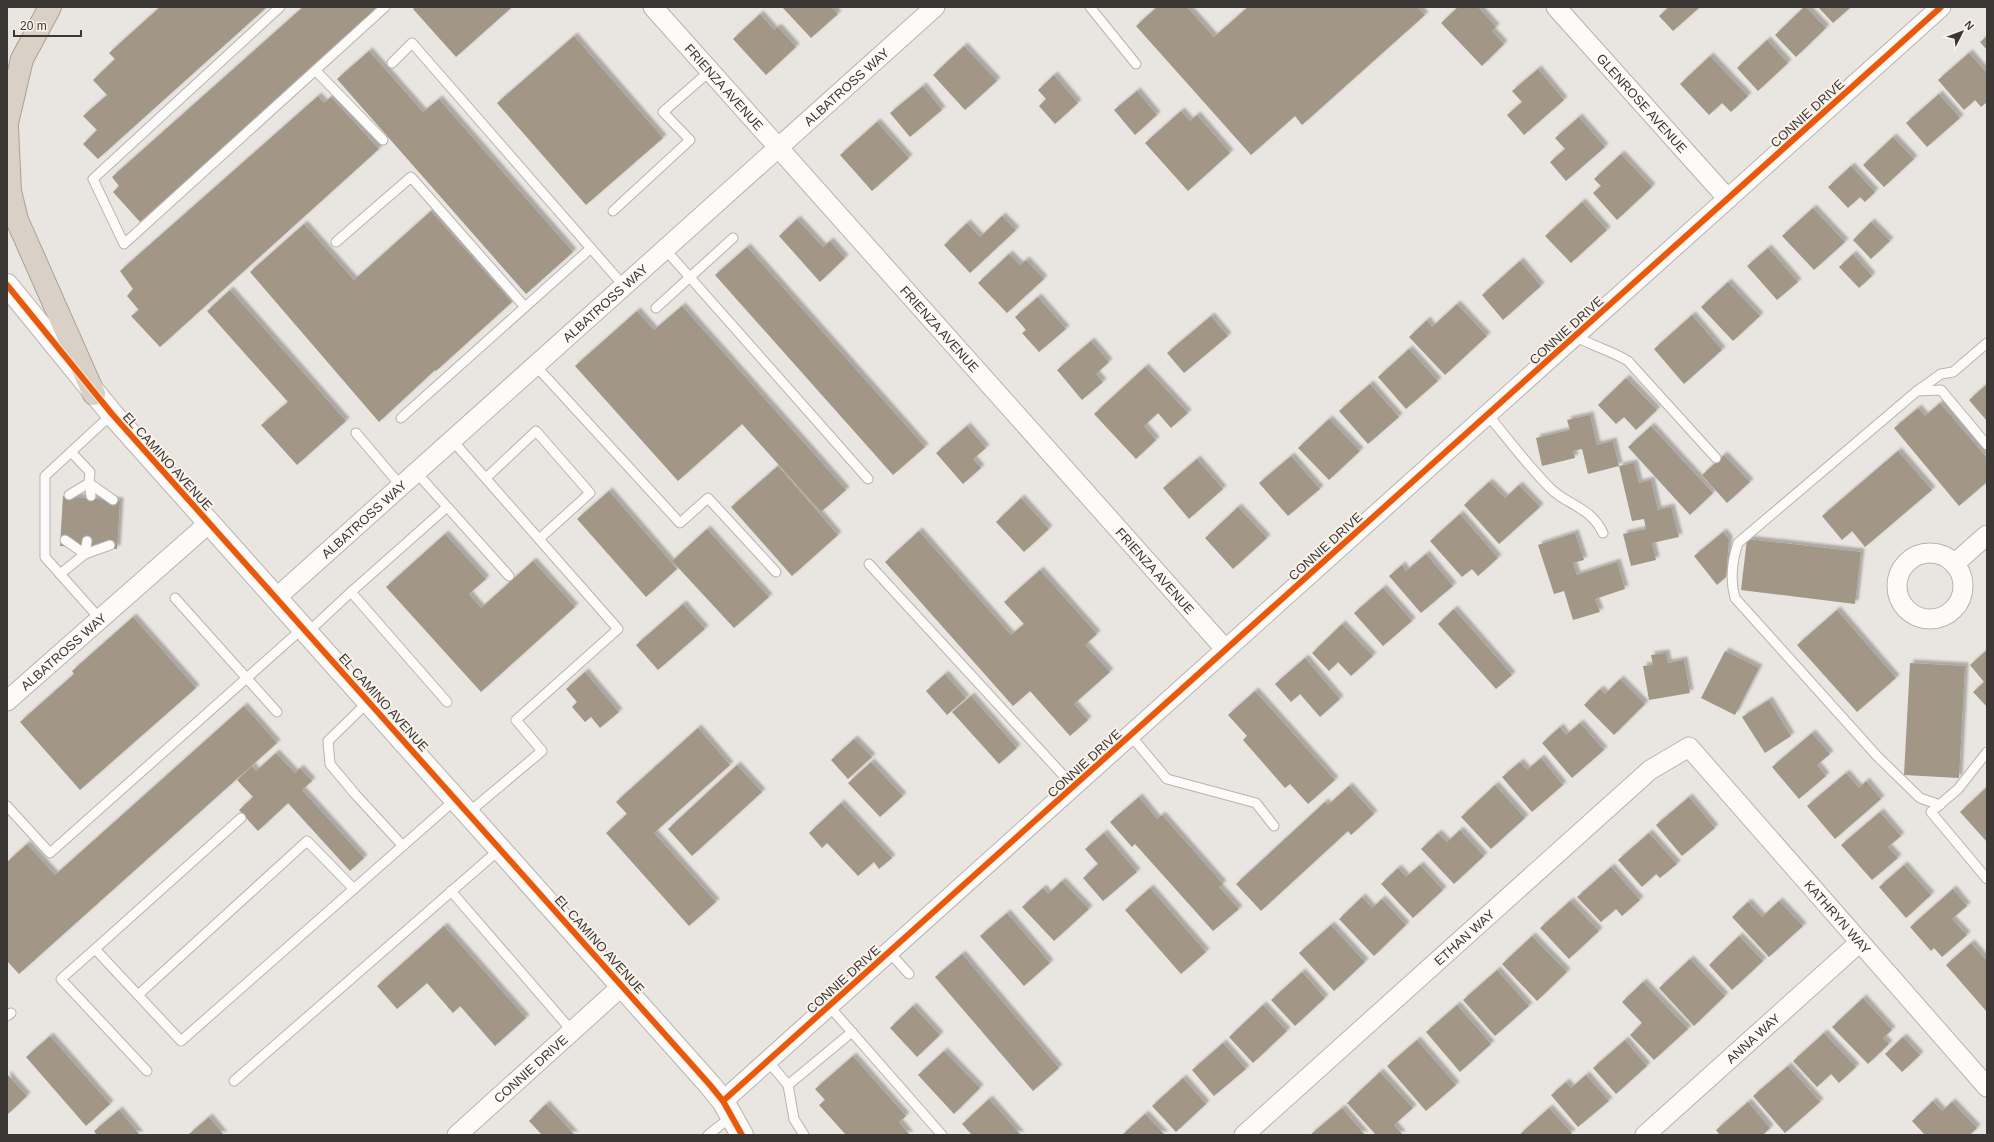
<svg xmlns="http://www.w3.org/2000/svg" width="1994" height="1142" viewBox="0 0 1994 1142" font-family="Helvetica,sans-serif">
  <style>
    .building { fill: #a29687; filter: url(#shadow) }
    .lines { fill: none; stroke-linecap: round; stroke-linejoin: round }
    .service-casing { stroke: #b7b4b0; stroke-width: 11 }
    .minor-casing { stroke: #b7b4b0; stroke-width: 21 }
    .secondary-casing { stroke: #b7b4b0; stroke-width: 24 }
    .motorway-casing { stroke: #aba093; stroke-width: 24 }
    .service { stroke: #fcfbfa; stroke-width: 9 }
    .minor { stroke: #fcfbfa; stroke-width: 19 }
    .secondary { stroke: #fcfbfa; stroke-width: 22 }
    .motorway { stroke: #dad1c6; stroke-width: 22 }
    .cycleway-casing { stroke: #fbf2ea; stroke-width: 8 }
    .cycleway { stroke: #e8590c; stroke-width: 6 }
    .labels { text-anchor: middle; stroke-width: 4; stroke-linejoin: round; paint-order: stroke }
    .street-label { font-size: 13px; fill: #3a3734; stroke: #fbf2ea }
  </style>
  <defs>
    <filter id="shadow"><feDropShadow dx="3.5" dy="-3.5" stdDeviation="1" flood-color="#0004"/></filter>
  </defs>
  <rect width="100%" height="100%" fill="#e9e5e0"/>
  <g class="building">
    <polygon points="160,7 267,7 98,159 83,144 97,130 83,116 107,95 93,80 115,59 109,53"/>
    <polygon points="303,7 380,7 140,222 113,192 119,186 112,177"/>
    <polygon points="415,7 512,7 456,57 413,9"/>
    <polygon points="782,7 831,7 838,14 811,38"/>
    <polygon points="1157,7 1187,7 1214,37 1248,7 1417,7 1425,15 1302,125 1295,116 1251,155 1136,26"/>
    <polygon points="1458,7 1478,7 1496,27 1492,31 1504,44 1482,66 1441,23"/>
    <polygon points="1669,7 1700,7 1673,31 1659,16"/>
    <polygon points="1804,7 1806,7 1826,28 1796,57 1775,35"/>
    <polygon points="1818,7 1851,7 1833,23"/>
    <polygon points="760,14 774,30 778,27 796,47 766,75 733,39"/>
    <polygon points="574,36 663,138 586,205 497,103"/>
    <polygon points="1987,36 1987,50 1980,42"/>
    <polygon points="1767,40 1788,63 1758,91 1737,68"/>
    <polygon points="964,46 997,81 965,110 933,75"/>
    <polygon points="369,51 423,112 439,99 573,252 526,294 337,79"/>
    <polygon points="1969,53 1987,73 1987,102 1981,107 1975,100 1964,110 1938,80"/>
    <polygon points="1710,56 1748,96 1731,112 1722,103 1709,115 1680,84"/>
    <polygon points="1538,69 1564,100 1524,135 1507,115 1522,102 1512,91"/>
    <polygon points="1054,75 1078,103 1055,124 1039,106 1046,99 1038,90"/>
    <polygon points="923,86 942,110 910,137 890,113"/>
    <polygon points="1137,91 1157,115 1135,135 1114,110"/>
    <polygon points="1939,94 1960,118 1927,147 1906,123"/>
    <polygon points="318,96 324,103 331,97 379,149 160,347 131,316 139,310 127,296 133,289 120,271"/>
    <polygon points="1181,111 1190,121 1197,115 1230,153 1188,191 1145,143"/>
    <polygon points="1579,117 1605,147 1566,181 1550,162 1565,149 1555,138"/>
    <polygon points="877,122 909,158 872,191 840,155"/>
    <polygon points="1893,137 1914,159 1884,187 1863,165"/>
    <polygon points="1621,154 1652,187 1617,220 1593,193 1601,186 1594,179"/>
    <polygon points="1851,166 1875,192 1865,202 1860,197 1848,208 1828,187"/>
    <polygon points="1582,202 1607,230 1571,263 1545,236"/>
    <polygon points="1813,208 1845,242 1814,270 1782,236"/>
    <polygon points="431,211 512,302 436,371 416,350 435,370 379,422 250,272 304,224 354,280"/>
    <polygon points="1002,216 1016,230 970,273 944,245 967,223 980,237"/>
    <polygon points="797,219 823,247 830,241 845,258 820,282 779,236"/>
    <polygon points="1871,222 1890,241 1871,259 1853,240"/>
    <polygon points="747,247 925,447 893,475 715,275"/>
    <polygon points="1768,248 1798,282 1777,300 1747,266"/>
    <polygon points="1009,254 1020,265 1026,260 1044,279 1007,313 978,283"/>
    <polygon points="1853,254 1872,276 1859,288 1839,267"/>
    <polygon points="1520,261 1541,286 1503,320 1482,295"/>
    <polygon points="1728,282 1760,316 1733,341 1701,307"/>
    <polygon points="230,290 346,421 297,465 261,425 288,402 207,311"/>
    <polygon points="1038,297 1066,329 1039,352 1022,333 1026,330 1015,317"/>
    <polygon points="1457,304 1487,336 1445,375 1409,337 1427,320 1432,327"/>
    <polygon points="682,306 846,490 821,512 742,424 678,481 575,366 637,311 654,330"/>
    <polygon points="1692,315 1722,350 1684,384 1654,349"/>
    <polygon points="1211,316 1228,336 1184,373 1167,353"/>
    <polygon points="1091,341 1109,362 1096,374 1103,382 1082,400 1057,370"/>
    <polygon points="1409,349 1438,381 1406,409 1378,377"/>
    <polygon points="1145,367 1188,413 1171,428 1158,413 1144,426 1156,440 1136,459 1094,414"/>
    <polygon points="1626,378 1657,410 1636,430 1624,417 1616,424 1598,405"/>
    <polygon points="1370,384 1399,417 1368,444 1339,411"/>
    <polygon points="1987,384 1987,421 1969,400"/>
    <polygon points="1940,403 1987,458 1987,482 1959,506 1894,428 1918,408 1925,416"/>
    <polygon points="1590,415 1597,445 1613,441 1619,466 1588,474 1582,449 1573,451 1575,458 1542,466 1536,438 1570,430 1567,420"/>
    <polygon points="1329,419 1360,451 1329,480 1298,448"/>
    <polygon points="967,426 986,448 973,459 981,468 963,484 936,453"/>
    <polygon points="1651,426 1713,493 1690,515 1628,447"/>
    <polygon points="1898,451 1932,490 1865,547 1852,531 1842,540 1822,516"/>
    <polygon points="1724,455 1750,482 1727,503 1702,475"/>
    <polygon points="1291,456 1320,489 1288,516 1259,483"/>
    <polygon points="1197,459 1223,489 1189,519 1163,488"/>
    <polygon points="1634,463 1639,483 1651,480 1658,510 1671,507 1679,537 1652,543 1656,560 1631,566 1623,534 1646,529 1644,519 1632,521 1619,466"/>
    <polygon points="778,466 838,535 792,576 731,507"/>
    <polygon points="1489,482 1505,498 1519,485 1540,507 1499,544 1464,505"/>
    <polygon points="609,491 677,569 646,597 577,519"/>
    <polygon points="63,496 120,501 117,549 60,546"/>
    <polygon points="1021,498 1049,529 1024,552 996,522"/>
    <polygon points="1238,507 1267,538 1233,569 1205,538"/>
    <polygon points="1460,514 1498,558 1478,576 1472,569 1462,577 1430,541"/>
    <polygon points="707,529 769,597 734,628 672,561"/>
    <polygon points="919,531 1011,635 1024,624 1004,602 1040,570 1097,634 1085,645 1110,672 1074,704 1088,720 1070,736 1030,691 1013,706 885,562"/>
    <polygon points="1723,532 1729,539 1726,577 1717,585 1694,556"/>
    <polygon points="1575,533 1584,560 1573,563 1577,575 1617,562 1625,589 1595,599 1600,612 1573,620 1564,591 1554,594 1538,545"/>
    <polygon points="445,534 486,579 469,594 481,608 533,561 575,607 481,692 386,587"/>
    <polygon points="1747,539 1861,552 1855,604 1741,590"/>
    <polygon points="1426,554 1453,586 1421,613 1389,576 1402,565 1406,571"/>
    <polygon points="1383,588 1412,621 1383,646 1354,613"/>
    <polygon points="683,604 705,629 658,670 636,645"/>
    <polygon points="1454,609 1512,675 1496,689 1438,624"/>
    <polygon points="1837,610 1896,678 1857,712 1797,645"/>
    <polygon points="133,617 196,688 80,790 20,722 74,674 72,671"/>
    <polygon points="1342,624 1373,656 1351,676 1338,662 1329,671 1312,653"/>
    <polygon points="1987,650 1987,707 1973,692 1984,682 1970,665"/>
    <polygon points="1725,651 1759,668 1735,715 1701,698"/>
    <polygon points="1666,653 1668,663 1684,660 1690,693 1649,700 1643,666 1653,665 1651,655"/>
    <polygon points="1305,658 1340,699 1320,717 1300,694 1291,702 1275,684"/>
    <polygon points="1910,663 1965,666 1959,778 1904,775"/>
    <polygon points="585,672 619,712 600,728 591,717 585,722 572,707 577,702 566,689"/>
    <polygon points="945,674 966,698 947,715 926,691"/>
    <polygon points="1620,679 1645,704 1614,735 1584,705 1600,689 1605,694"/>
    <polygon points="1255,691 1335,780 1308,804 1290,784 1285,788 1243,740 1247,736 1228,715"/>
    <polygon points="971,696 1017,748 999,764 952,712"/>
    <polygon points="1769,700 1791,736 1765,753 1742,717"/>
    <polygon points="244,706 277,743 19,974 7,961 7,862 27,844 55,875"/>
    <polygon points="1580,723 1604,750 1572,778 1542,743 1560,727 1566,735"/>
    <polygon points="698,728 730,765 654,833 716,902 689,926 606,833 627,814 616,802"/>
    <polygon points="1812,733 1830,754 1817,765 1826,776 1799,799 1772,767"/>
    <polygon points="854,739 872,757 848,779 831,760"/>
    <polygon points="276,753 295,773 300,768 312,781 302,790 364,858 350,871 288,803 258,831 239,810 253,797 237,780 252,766 256,771"/>
    <polygon points="1541,758 1563,785 1532,812 1502,777 1520,762 1527,770"/>
    <polygon points="871,762 903,796 880,817 848,783"/>
    <polygon points="737,765 762,792 692,856 668,829"/>
    <polygon points="1846,773 1859,788 1866,781 1881,799 1835,839 1807,806"/>
    <polygon points="1495,785 1525,818 1491,849 1461,817"/>
    <polygon points="1349,786 1374,814 1351,835 1348,831 1261,911 1236,884 1325,802 1328,805"/>
    <polygon points="1987,787 1987,842 1960,812"/>
    <polygon points="1139,797 1157,819 1162,815 1223,884 1219,887 1239,909 1213,931 1135,844 1132,847 1110,822"/>
    <polygon points="1689,797 1715,828 1682,856 1656,825"/>
    <polygon points="841,803 892,858 879,869 874,862 858,876 827,843 822,848 809,833"/>
    <polygon points="1880,812 1901,836 1888,847 1898,858 1872,880 1841,845"/>
    <polygon points="1460,830 1484,856 1454,884 1421,849 1438,833 1447,842"/>
    <polygon points="1104,833 1137,872 1103,901 1083,878 1098,864 1085,849"/>
    <polygon points="1649,833 1677,864 1660,878 1656,874 1642,887 1618,860"/>
    <polygon points="1420,865 1443,890 1413,918 1381,884 1398,868 1406,877"/>
    <polygon points="1904,865 1931,895 1906,918 1879,887"/>
    <polygon points="1611,867 1640,900 1622,916 1616,909 1601,922 1577,897"/>
    <polygon points="1062,881 1089,909 1054,941 1022,907 1043,888 1048,894"/>
    <polygon points="1150,888 1206,952 1181,974 1125,910"/>
    <polygon points="1953,889 1967,906 1952,919 1967,935 1942,957 1934,948 1931,951 1910,927"/>
    <polygon points="1362,897 1372,908 1382,899 1406,925 1374,956 1339,919"/>
    <polygon points="1570,901 1599,931 1569,959 1540,928"/>
    <polygon points="1779,901 1803,926 1769,957 1732,917 1748,902 1762,917"/>
    <polygon points="1007,913 1050,963 1024,986 980,936"/>
    <polygon points="1331,925 1365,962 1334,991 1299,953"/>
    <polygon points="444,926 526,1018 495,1046 460,1006 453,1013 427,983 397,1009 377,986"/>
    <polygon points="1532,936 1567,972 1537,1001 1502,964"/>
    <polygon points="1739,936 1763,961 1732,990 1709,965"/>
    <polygon points="1971,943 1987,961 1987,1012 1946,965"/>
    <polygon points="962,954 1059,1068 1033,1091 935,977"/>
    <polygon points="1690,959 1725,996 1694,1026 1659,988"/>
    <polygon points="1497,970 1529,1006 1495,1036 1463,1000"/>
    <polygon points="1302,972 1325,998 1295,1026 1271,1000"/>
    <polygon points="1643,982 1688,1029 1654,1060 1630,1035 1642,1023 1622,1002"/>
    <polygon points="1863,998 1892,1030 1883,1038 1889,1044 1868,1064 1832,1027"/>
    <polygon points="1263,1005 1287,1031 1253,1063 1229,1037"/>
    <polygon points="1457,1005 1491,1044 1460,1072 1426,1032"/>
    <polygon points="913,1006 940,1035 917,1057 890,1028"/>
    <polygon points="1824,1033 1856,1067 1839,1083 1831,1074 1817,1087 1793,1061"/>
    <polygon points="50,1036 110,1104 86,1126 26,1057"/>
    <polygon points="1903,1037 1920,1055 1902,1072 1885,1054"/>
    <polygon points="1417,1040 1456,1085 1426,1111 1387,1066"/>
    <polygon points="1625,1040 1647,1066 1616,1094 1593,1068"/>
    <polygon points="1223,1043 1246,1069 1214,1096 1192,1070"/>
    <polygon points="944,1051 980,1088 954,1114 918,1075"/>
    <polygon points="853,1056 906,1116 899,1122 910,1135 846,1135 819,1105 825,1100 815,1089"/>
    <polygon points="1788,1066 1820,1102 1785,1133 1753,1096"/>
    <polygon points="1380,1072 1413,1108 1394,1125 1402,1134 1401,1135 1376,1135 1347,1103"/>
    <polygon points="7,1074 27,1096 7,1115"/>
    <polygon points="1586,1075 1609,1101 1578,1127 1551,1095 1566,1082 1571,1088"/>
    <polygon points="1183,1078 1206,1104 1176,1132 1152,1106"/>
    <polygon points="989,1099 1021,1135 972,1135 962,1124"/>
    <polygon points="1933,1101 1942,1111 1952,1102 1977,1128 1970,1135 1925,1135 1912,1121"/>
    <polygon points="1748,1102 1770,1128 1763,1135 1720,1135 1716,1130"/>
    <polygon points="546,1104 575,1135 542,1135 529,1121"/>
    <polygon points="1342,1108 1365,1135 1310,1135"/>
    <polygon points="1549,1108 1572,1133 1570,1135 1519,1135"/>
    <polygon points="119,1110 140,1135 97,1135 94,1131"/>
    <polygon points="1145,1114 1165,1135 1122,1135"/>
    <polygon points="209,1117 224,1135 190,1135 189,1134"/>
  </g>
  <g class="lines">
    <g class="service-casing">
      <g id="service">
        <polyline points="280,7 93,179 124,244 385,7"/>
        <polyline points="1090,7 1136,64"/>
        <polyline points="392,63 412,43 623,285"/>
        <polyline points="316,71 383,140"/>
        <polyline points="613,211 690,140 663,112 710,71"/>
        <polyline points="336,242 411,177 525,307"/>
        <polyline points="664,248 868,479"/>
        <polyline points="656,308 733,238"/>
        <path d="M1575,336C1592,346 1612,351 1628,361L1716,458"/>
        <polyline points="535,365 680,523 708,498 776,572"/>
        <polyline points="1917,391 1941,374 1953,372 1987,343"/>
        <path d="M1488,415C1508,439 1527,465 1550,488C1568,506 1590,506 1603,533"/>
        <polyline points="401,418 591,248"/>
        <polyline points="356,433 401,486"/>
        <polyline points="452,440 618,629 516,720 542,751 468,813"/>
        <polyline points="416,472 509,576"/>
        <polyline points="486,478 536,431 590,493 539,539"/>
        <polyline points="69,495 89,483 90,472 71,452"/>
        <polyline points="91,496 89,483 113,500"/>
        <polyline points="447,507 351,592 447,702"/>
        <polyline points="65,540 85,554 110,545"/>
        <polyline points="869,564 1074,787"/>
        <polyline points="60,574 85,554 87,541"/>
        <polyline points="175,598 277,712"/>
        <polyline points="100,619 45,557 45,476 112,414"/>
        <polyline points="307,633 351,592"/>
        <polyline points="368,702 328,741 330,764 355,794 403,846"/>
        <polyline points="1131,736 1167,779 1256,803 1274,826"/>
        <polyline points="1987,752 1958,789 1931,812 1987,879"/>
        <path d="M1940,805L1920,798L1877,756L1735,598C1730,580 1732,561 1738,543L1917,391L1941,390L1987,445"/>
        <polyline points="7,806 50,853 303,628"/>
        <polyline points="241,818 95,949 181,1041 456,799"/>
        <polyline points="451,891 572,1031"/>
        <polyline points="95,949 61,979 147,1071"/>
        <polyline points="889,952 909,974"/>
        <polyline points="138,995 307,841 354,889"/>
        <polyline points="829,1006 942,1135"/>
        <polyline points="7,1016 11,1013"/>
        <polyline points="768,1061 788,1085"/>
        <polyline points="234,1081 500,849"/>
        <polyline points="708,1135 732,1116"/>
        <polyline points="804,1135 794,1119 788,1085 852,1032"/>
      </g>
    </g>
    <g class="minor-casing">
      <g id="minor">
        <path id="s1" d="M653,7L1226,650"/>
        <path id="s2" d="M1556,7L1728,199"/>
        <circle cx="1930" cy="586" r="33"/>
        <polyline points="1954,564 1987,535"/>
        <path id="s3" d="M276,598L935,7"/>
        <path id="s4" d="M7,701L209,523"/>
        <polyline points="723,1101 1941,7"/>
        <path id="s5" d="M457,1135L622,986"/>
        <path id="s6" d="M1244,1135L1650,770L1689,747L1987,1087"/>
        <path id="s7" d="M1645,1135L1860,942"/>
      </g>
    </g>
    <g class="secondary-casing">
      <polyline id="secondary" points="7,285 112,414 710,1085 723,1101 742,1135"/>
    </g>
    <g class="motorway-casing">
      <g id="motorway">
        <polyline points="7,123 22,59 50,7"/>
        <polyline points="7,128 10,191 17,220 94,394"/>
      </g>
    </g>
    <use href="#service" class="service"/>
    <use href="#minor" class="minor"/>
    <use href="#secondary" class="secondary"/>
    <use href="#motorway" class="motorway"/>
    <g class="cycleway-casing">
      <g id="cycleway">
        <polyline points="7,285 112,414 710,1085 723,1101 742,1135"/>
        <polyline points="723,1101 1941,7"/>
      </g>
    </g>
    <use href="#cycleway" class="cycleway"/>
  </g>
  <g class="labels">
    <g class="street-label">
      <text dy="5" stroke="none"><textPath href="#s3" startOffset="766">ALBATROSS WAY</textPath></text>
      <text dy="5" stroke="none"><textPath href="#s1" startOffset="107">FRIENZA AVENUE</textPath></text>
      <text dy="5" stroke="none"><textPath href="#s2" startOffset="129">GLENROSE AVENUE</textPath></text>
      <text transform="translate(1807 113) rotate(-42)" y="5">CONNIE DRIVE</text>
      <text dy="5" stroke="none"><textPath href="#s3" startOffset="442">ALBATROSS WAY</textPath></text>
      <text dy="5" stroke="none"><textPath href="#s1" startOffset="431">FRIENZA AVENUE</textPath></text>
      <text transform="translate(1566 330) rotate(-42)" y="5">CONNIE DRIVE</text>
      <text transform="translate(168 461) rotate(48)" y="5">EL CAMINO AVENUE</text>
      <text dy="5" stroke="none"><textPath href="#s3" startOffset="118">ALBATROSS WAY</textPath></text>
      <text transform="translate(1325 546) rotate(-42)" y="5">CONNIE DRIVE</text>
      <text dy="5" stroke="none"><textPath href="#s1" startOffset="755">FRIENZA AVENUE</textPath></text>
      <text dy="5" stroke="none"><textPath href="#s4" startOffset="75">ALBATROSS WAY</textPath></text>
      <text transform="translate(384 702) rotate(48)" y="5">EL CAMINO AVENUE</text>
      <text transform="translate(1084 763) rotate(-42)" y="5">CONNIE DRIVE</text>
      <text dy="5" stroke="none"><textPath href="#s6" startOffset="817">KATHRYN WAY</textPath></text>
      <text dy="5" stroke="none"><textPath href="#s6" startOffset="296">ETHAN WAY</textPath></text>
      <text transform="translate(600 944) rotate(48)" y="5">EL CAMINO AVENUE</text>
      <text transform="translate(843 979) rotate(-42)" y="5">CONNIE DRIVE</text>
      <text dy="5" stroke="none"><textPath href="#s7" startOffset="145">ANNA WAY</textPath></text>
      <text dy="5" stroke="none"><textPath href="#s5" startOffset="99">CONNIE DRIVE</textPath></text>
    </g>
  </g>
  <rect width="1994" height="1142" fill="none" stroke="#3a3734" stroke-width="16"/>
  <g transform="translate(1962 32) rotate(48)" stroke="#fbf2ea" stroke-width="3" paint-order="stroke">
  <path d="M0-3L7 15L0 10L-7 15Z" fill="#3a3734"/>
  <text y="-6" font-size="11" font-weight="bold" text-anchor="middle" fill="#3a3734">N</text>
  </g>
  <path d="M14 30v6h67v-6" fill="none" stroke="#3a3734" stroke-width="2"/>
  <text x="20" y="30" font-size="12" fill="#3a3734" stroke="#fbf2ea" stroke-width="3" paint-order="stroke">20 m</text>
</svg>
